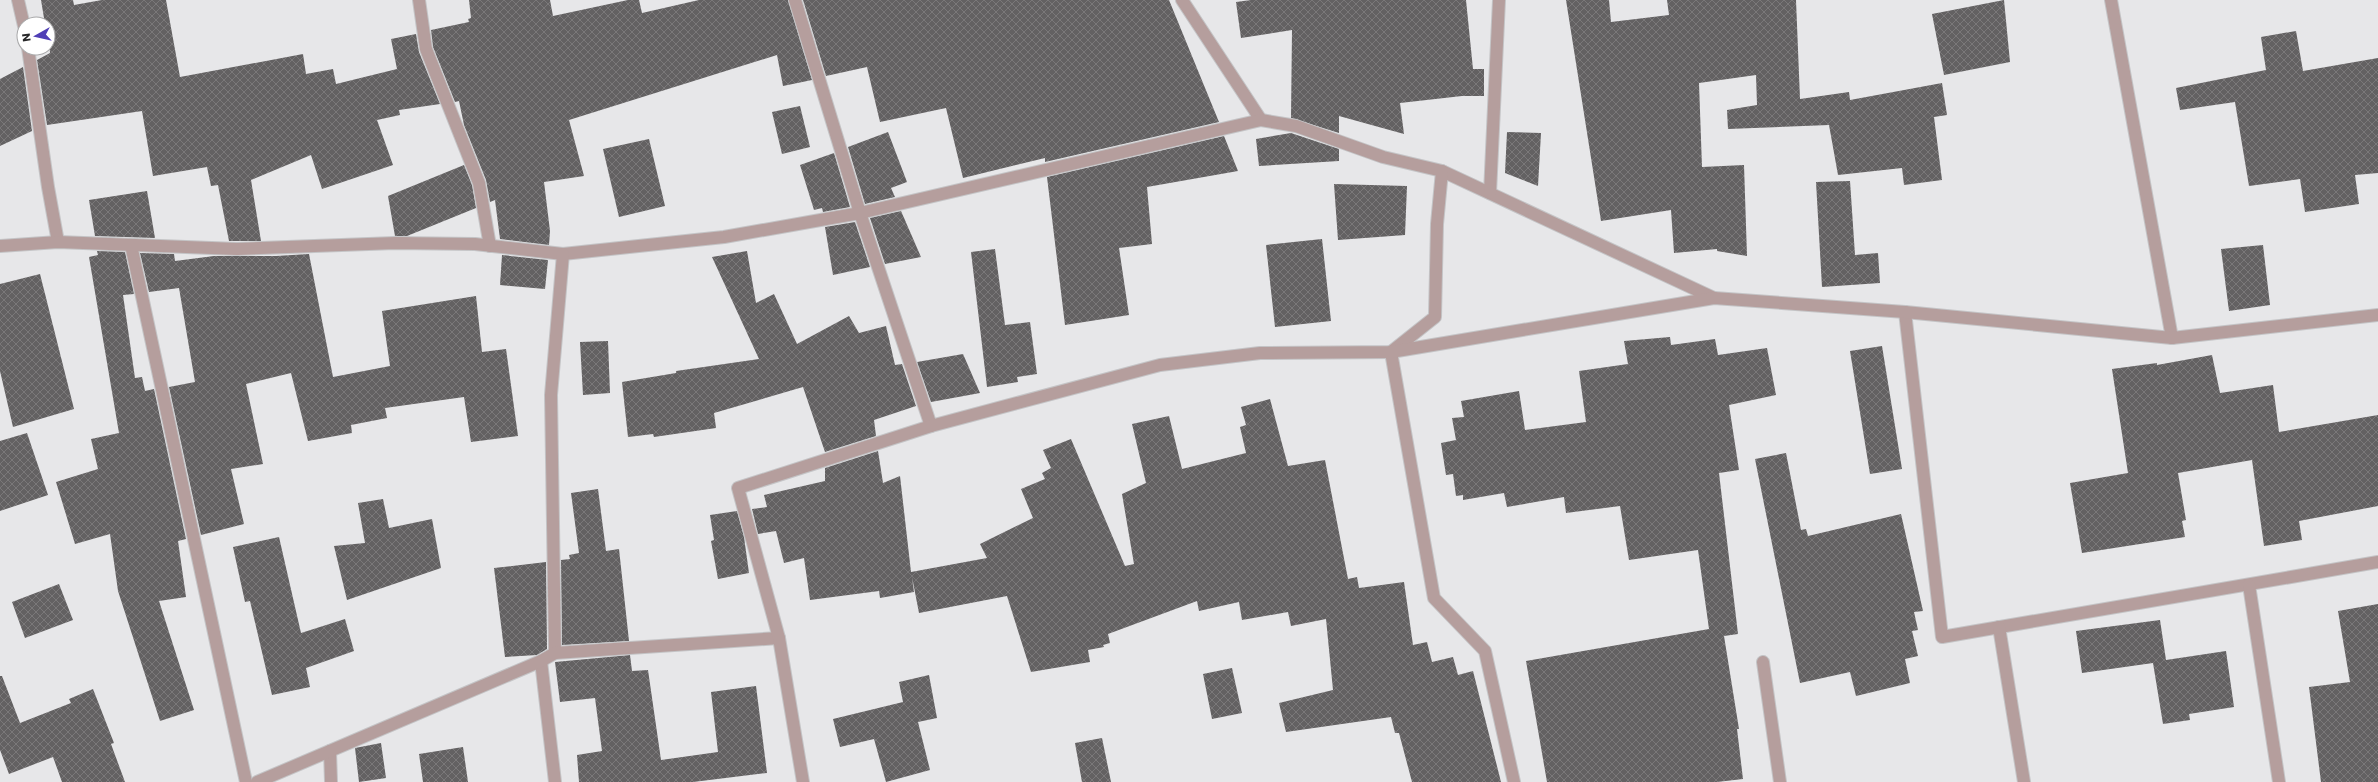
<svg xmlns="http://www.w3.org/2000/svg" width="2378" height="782" viewBox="0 0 2378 782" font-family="Poppins,sans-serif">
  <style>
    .building { fill: url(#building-cross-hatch) }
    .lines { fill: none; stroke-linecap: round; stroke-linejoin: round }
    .minor-casing { stroke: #c4c4c6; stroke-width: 14 }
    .minor { stroke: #b59e9d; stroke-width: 12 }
  </style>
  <defs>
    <pattern id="building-cross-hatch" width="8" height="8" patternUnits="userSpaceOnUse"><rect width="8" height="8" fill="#636162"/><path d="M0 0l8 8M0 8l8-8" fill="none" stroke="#7a7879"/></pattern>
  </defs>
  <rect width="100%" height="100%" fill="#e7e7e9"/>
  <g class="building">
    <polygon points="41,0 73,0 74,5 102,0 166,0 180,77 303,54 306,74 333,69 336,84 397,69 391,39 416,34 419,52 440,104 399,110 400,115 377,120 393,165 322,189 311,155 251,180 261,241 229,241 218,185 211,186 207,167 153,176 142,111 47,125 37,60 50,53 48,24 45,24"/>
    <polygon points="469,0 550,0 553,16 628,0 639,0 642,13 699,0 788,0 812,80 783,86 777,55 569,120 584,176 544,182 550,231 549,245 500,239 495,200 490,202 486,180 464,125 459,101 455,102 433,47 431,30 469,22 468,19 471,18"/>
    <polygon points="803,0 1169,0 1219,122 1045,162 1045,158 963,178 946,108 880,122 867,67 826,76"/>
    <polygon points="1251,0 1466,0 1473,69 1484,69 1484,96 1462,96 1400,103 1404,134 1339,116 1339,133 1291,118 1292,30 1241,38 1236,2"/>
    <polygon points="1566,0 1609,0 1611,22 1669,15 1667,0 1796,0 1800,99 1849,92 1850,100 1942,83 1947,115 1934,117 1942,180 1904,185 1902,168 1838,175 1829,125 1728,129 1727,110 1757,105 1756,75 1699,83 1702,167 1744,165 1747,256 1717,251 1717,249 1674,253 1671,210 1601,221"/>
    <polygon points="2004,0 2010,62 1944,75 1932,14"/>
    <polygon points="2296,31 2303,71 2378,58 2378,173 2355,175 2359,204 2305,212 2300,179 2249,186 2235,102 2180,110 2176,88 2266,70 2261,37"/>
    <polygon points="23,67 32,131 0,146 0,79"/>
    <polygon points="800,106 810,147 782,154 772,112"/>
    <polygon points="888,132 907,182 891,188 895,197 865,204 848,147"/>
    <polygon points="1507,132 1541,133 1538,186 1505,173"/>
    <polygon points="1291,133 1339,149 1339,161 1259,166 1256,139"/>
    <polygon points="1224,136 1238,171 1147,187 1152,244 1119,248 1129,315 1065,325 1047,177"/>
    <polygon points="649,139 665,206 619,217 603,149"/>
    <polygon points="834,153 850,207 823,212 822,208 814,210 800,165"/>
    <polygon points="464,165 472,185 476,208 407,236 395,236 388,196"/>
    <polygon points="1850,181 1855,255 1878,253 1880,283 1822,287 1816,182"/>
    <polygon points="1334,184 1407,186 1405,235 1338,240"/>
    <polygon points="147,191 155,238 95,236 89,200"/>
    <polygon points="901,211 921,257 885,264 870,218"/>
    <polygon points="855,222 870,267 833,275 825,227"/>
    <polygon points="1322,239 1331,321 1275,327 1266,245"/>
    <polygon points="2263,245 2270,305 2229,311 2221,249"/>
    <polygon points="995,249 1005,325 1030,322 1037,374 1017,377 1018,382 987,387 971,252"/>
    <polygon points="97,251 125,252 134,294 123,295 135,378 142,377 145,391 154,389 186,539 178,541 186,597 159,601 194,710 160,721 118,591 110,534 75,544 56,482 98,469 91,439 119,433 89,257 98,255"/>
    <polygon points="747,251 756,303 774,294 797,344 849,316 859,333 886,326 895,365 902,364 916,406 874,420 876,436 825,452 803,387 714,413 716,428 654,437 653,434 628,437 622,382 676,373 676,371 759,359 712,257"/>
    <polygon points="140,253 174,254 175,261 214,256 276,256 309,254 333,377 390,366 382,311 476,296 482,352 506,349 518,436 471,442 464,397 385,408 387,418 351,425 352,433 308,441 291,373 246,384 263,464 231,469 244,524 201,535 169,387 195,382 179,288 149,292"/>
    <polygon points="502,255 548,260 545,289 500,285"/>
    <polygon points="40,274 74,409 13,427 0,371 0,284"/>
    <polygon points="1670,337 1671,345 1715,339 1718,355 1767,348 1776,395 1729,405 1739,470 1719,473 1738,634 1724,636 1739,729 1737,729 1743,779 1717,782 1547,782 1526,661 1709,629 1698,550 1629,560 1620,506 1566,513 1564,497 1507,507 1504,493 1463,500 1463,495 1456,496 1453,474 1446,475 1441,443 1456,440 1452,418 1464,417 1461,401 1519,391 1525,430 1586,422 1579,371 1628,364 1624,341"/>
    <polygon points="608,341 610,393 583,395 580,342"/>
    <polygon points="1882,346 1902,469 1870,474 1850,351"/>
    <polygon points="963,354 980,393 931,402 917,362"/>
    <polygon points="2212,355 2220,393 2273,385 2279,432 2378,415 2378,506 2299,521 2302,540 2264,546 2252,460 2178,473 2186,520 2182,521 2185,537 2082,553 2070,483 2128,473 2112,369 2157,363 2157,365"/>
    <polygon points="1270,399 1288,466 1325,460 1348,579 1357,577 1359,588 1404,582 1413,645 1427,642 1432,662 1453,657 1458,675 1473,671 1501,782 1412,782 1399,733 1395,733 1391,717 1286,732 1279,703 1333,690 1326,619 1291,626 1288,612 1242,620 1239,602 1199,611 1197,601 1108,634 1110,643 1103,645 1104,647 1088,650 1090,662 1031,672 1007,596 919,613 912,577 914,592 880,598 879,591 810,600 804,558 784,563 776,531 758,534 752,509 767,507 764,495 825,481 825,468 878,451 883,483 900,476 911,572 987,558 980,544 1033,518 1021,489 1045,479 1042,473 1051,468 1043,450 1071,439 1125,566 1134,564 1122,494 1146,483 1132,424 1169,416 1182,469 1246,453 1240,427 1246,425 1241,407"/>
    <polygon points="27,433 48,495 0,511 0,441"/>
    <polygon points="1786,453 1801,530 1806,529 1808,536 1901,514 1923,611 1914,612 1918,630 1912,631 1918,656 1905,659 1910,683 1856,696 1850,672 1800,683 1755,459"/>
    <polygon points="598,489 606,551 619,549 629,641 562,645 561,560 570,559 569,555 579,553 571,493"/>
    <polygon points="383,499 389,528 432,519 441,568 347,600 334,546 365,543 358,503"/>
    <polygon points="737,511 744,537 749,573 718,579 711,541 714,540 710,515"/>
    <polygon points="279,537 301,633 345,619 354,651 306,668 310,687 272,695 250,601 245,602 233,547"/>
    <polygon points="546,562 547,649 537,655 505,657 494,568"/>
    <polygon points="59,584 73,620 25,638 12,602"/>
    <polygon points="2378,604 2378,782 2321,782 2309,687 2350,682 2338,611"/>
    <polygon points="2160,620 2166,660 2226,651 2234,707 2189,714 2190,720 2163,724 2153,663 2082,673 2076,631"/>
    <polygon points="630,655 632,671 648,670 661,760 718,752 711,692 756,686 767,773 693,782 579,782 577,755 602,751 595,698 560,702 555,662"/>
    <polygon points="1232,668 1242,713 1212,719 1203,674"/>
    <polygon points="929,675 937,718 918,722 930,770 886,782 874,739 840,747 833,719 903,702 899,682"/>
    <polygon points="0,676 2,676 20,723 71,703 69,699 93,689 114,743 111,744 125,782 62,782 53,757 9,774 0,750"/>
    <polygon points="1102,738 1111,782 1082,782 1075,743"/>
    <polygon points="381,743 386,778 359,782 355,748"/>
    <polygon points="463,747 468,782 423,782 419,754"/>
  </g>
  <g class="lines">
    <g class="minor-casing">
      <g id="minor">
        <polyline points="18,0 24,26"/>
        <polyline points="419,0 426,49 479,183 490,246"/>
        <polyline points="795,0 860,213 931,426"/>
        <polyline points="1182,0 1261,120"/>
        <polyline points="2111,0 2172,338"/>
        <polyline points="28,48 48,187 58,242"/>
        <polyline points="1442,171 1714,298"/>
        <polyline points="1490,193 1499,0"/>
        <polyline points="131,245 246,782"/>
        <polyline points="0,246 58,242 237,249 395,243 475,244 563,254 724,237 860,213 1261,120 1296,126 1383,157 1442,171 1437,224 1435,317 1391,352 1434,598 1485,651 1514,782"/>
        <polyline points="1905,312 1942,637 2378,562"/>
        <polyline points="2249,585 2279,782"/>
        <polyline points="1999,627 2024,782"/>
        <polyline points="555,653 551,395 563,254"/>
        <polyline points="541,661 555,782"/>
        <polyline points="1763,662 1780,782"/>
        <polyline points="330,751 331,782"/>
        <polyline points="257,782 541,661 555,653 779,638"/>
        <polyline points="803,782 779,638 738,488 931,426 1160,365 1260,353 1391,352 1714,298 1905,312 2172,338 2378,315"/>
      </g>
    </g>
    <use href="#minor" class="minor"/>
  </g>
  <g transform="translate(36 36) rotate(262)"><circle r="19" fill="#ffffff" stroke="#a8a8a9"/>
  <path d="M0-3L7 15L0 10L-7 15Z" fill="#503fb6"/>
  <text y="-6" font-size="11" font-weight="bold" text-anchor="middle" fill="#262627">N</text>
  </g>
</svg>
